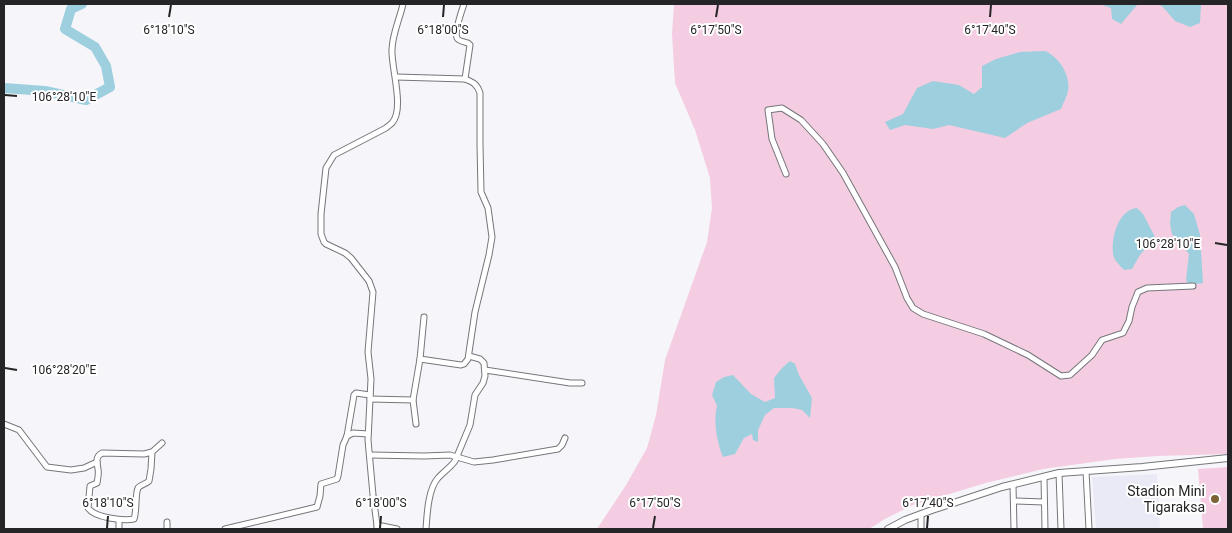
<svg xmlns="http://www.w3.org/2000/svg" width="1232" height="533" viewBox="0 0 1232 533" font-family="Roboto,sans-serif">
  <style>
    .built { fill: #e9eaf6 }
    .green { fill: #f4cde2 }
    .water { fill: #9ecfde }
    .lines { fill: none; stroke-linecap: round; stroke-linejoin: round }
    .river { stroke: #9ecfde; stroke-width: 10 }
    .minor-casing { stroke: #757679; stroke-width: 7 }
    .tertiary-casing { stroke: #757679; stroke-width: 8 }
    .minor { stroke: #fff; stroke-width: 5 }
    .tertiary { stroke: #fff; stroke-width: 6 }
    .ticks { fill: none; stroke: #252527; stroke-width: 2 }
    .poi-dot { fill: #7d6234; stroke: #fff; stroke-width: 2 }
    .labels { text-anchor: middle; stroke-width: 4; stroke-linejoin: round; paint-order: stroke }
    .poi-label { font-size: 14px; fill: #252527; stroke: #fff; text-anchor: end }
    .ticks-label { font-size: 12px; text-anchor: middle; fill: #252527; stroke: #fff; stroke-width: 4; stroke-linejoin: round; paint-order: stroke }
  </style>
  <rect width="100%" height="100%" fill="#f6f6fa"/>
  <polygon class="built" points="1157,474 1160,529 1096,529 1092,477"/>
  <g class="green">
    <polygon points="674,4 1228,4 1228,454 1158,456 1115,459 1043,469 986,483 913,505 885,519 869,529 597,529 626,485 647,448 656,415 665,360 707,242 712,208 710,178 695,130 675,83 672,34"/>
    <polygon points="1228,467 1228,529 1203,529 1198,469"/>
  </g>
  <g class="water">
    <polygon points="1100,4 1138,4 1121,24 1112,19 1111,8"/>
    <polygon points="1156,4 1201,4 1200,23 1190,27 1175,21 1162,6"/>
    <path d="M1045,51C1059,57 1071,75 1068,91C1067,97 1063,103 1061,109L1027,123L1005,138L949,125L933,129L905,125L890,130L885,122L903,114L917,88L933,81L959,85L974,94L982,87V66L996,59L1020,52Z"/>
    <polygon points="1185,205 1194,214 1200,235 1203,283 1189,285 1186,280 1189,254 1172,234 1170,224 1171,212 1178,207"/>
    <path d="M1137,208L1143,214L1155,237L1140,255L1132,269L1124,270C1120,265 1114,261 1113,254C1111,238 1118,210 1137,208Z"/>
    <path d="M790,361L795,364L799,375L812,398L810,418L802,410L792,408H774L765,415L758,430V442L753,440L752,434L744,438L735,454L723,457C717,442 713,422 717,406L712,395L716,382L724,377L733,375L751,394L765,402L775,398L774,378L782,368Z"/>
  </g>
  <g class="lines">
    <polyline class="river" points="4,88 45,91 86,100 110,87 106,66 95,47 65,29 71,9 82,4"/>
    <g class="minor-casing">
      <g id="minor">
        <path d="M464,4C462,10 454,32 457,38C458,41 465,42 468,43L470,45L465,79"/>
        <path d="M396,77L465,79C473,82 477,84 480,93V144L481,192L488,208L492,237L489,255L475,312L468,359L464,364L461,365L420,359L413,400L416,424"/>
        <polyline points="786,174 772,139 768,110 782,108 801,120 823,144 843,173 895,267 907,298 913,308 923,314 984,334 1028,355 1061,376 1070,375 1092,355 1102,340 1123,333 1129,321 1132,307 1138,292 1147,288 1193,286"/>
        <polyline points="420,359 424,317"/>
        <polyline points="485,370 570,383 582,383"/>
        <polyline points="370,399 413,400"/>
        <polyline points="4,424 19,430 47,467 71,470 84,468 97,462"/>
        <polyline points="347,436 353,433 368,434"/>
        <path d="M152,452L151,469L149,481C146,484 140,485 138,488C135,494 137,511 134,519C123,521 95,518 88,508L90,486L97,483C98,478 99,473 98,469C97,462 95,457 102,453L144,454L152,452L162,443"/>
        <polyline points="370,455 424,456 450,455 474,462 493,460 558,449 562,445 565,438"/>
        <polyline points="1086,471 1089,529"/>
        <polyline points="1059,473 1061,529"/>
        <polyline points="1044,477 1045,529"/>
        <polyline points="1013,485 1014,529"/>
        <polyline points="1014,501 1044,502"/>
        <polyline points="119,520 119,529"/>
        <polyline points="377,525 397,529"/>
        <polyline points="167,529 167,522"/>
        <polyline points="225,529 317,507 320,496 321,484 337,479 338,476 343,445 347,436 354,395 356,393 370,395"/>
        <path d="M377,529V525L373,495L368,440L371,379L368,352L373,292L369,281L351,258L345,253L326,244L324,242L321,234V214L326,168L334,155L386,128C388,126 390,125 392,123C405,109 391,67 392,50C392,35 400,18 403,4"/>
        <path d="M426,529C427,515 428,489 438,478C443,472 450,468 455,461L470,425L475,395L483,383L485,376L484,363L480,359L469,356"/>
        <polyline points="921,529 921,514"/>
      </g>
    </g>
    <g class="tertiary-casing">
      <polyline id="tertiary" points="888,529 905,520 932,510 1002,487 1059,473 1142,467 1228,458"/>
    </g>
    <use href="#minor" class="minor"/>
    <use href="#tertiary" class="tertiary"/>
  </g>
  <path class="ticks" d="M169,17L171,5M443,17L444,5M716,17L718,5M990,17L991,5M5,95L17,96M1215,243L1227,245M5,368L17,370M107,528L108,516M380,528L381,516M653,528L655,516M927,528L928,516"/>
  <circle class="poi-dot" cx="1215" cy="499" r="5"/>
  <g class="labels">
    <g class="poi-label">
      <text x="1205" y="496">Stadion Mini<tspan x="1205" dy="16">Tigaraksa</tspan></text>
    </g>
  </g>
  <g class="ticks-label">
    <text x="169" y="34">6°18'10"S</text>
    <text x="443" y="34">6°18'00"S</text>
    <text x="716" y="34">6°17'50"S</text>
    <text x="990" y="34">6°17'40"S</text>
    <text x="64" y="101">106°28'10"E</text>
    <text x="1168" y="248">106°28'10"E</text>
    <text x="64" y="374">106°28'20"E</text>
    <text x="108" y="507">6°18'10"S</text>
    <text x="381" y="507">6°18'00"S</text>
    <text x="655" y="507">6°17'50"S</text>
    <text x="928" y="507">6°17'40"S</text>
  </g>
  <rect width="1232" height="533" fill="none" stroke="#252527" stroke-width="10"/>
</svg>
